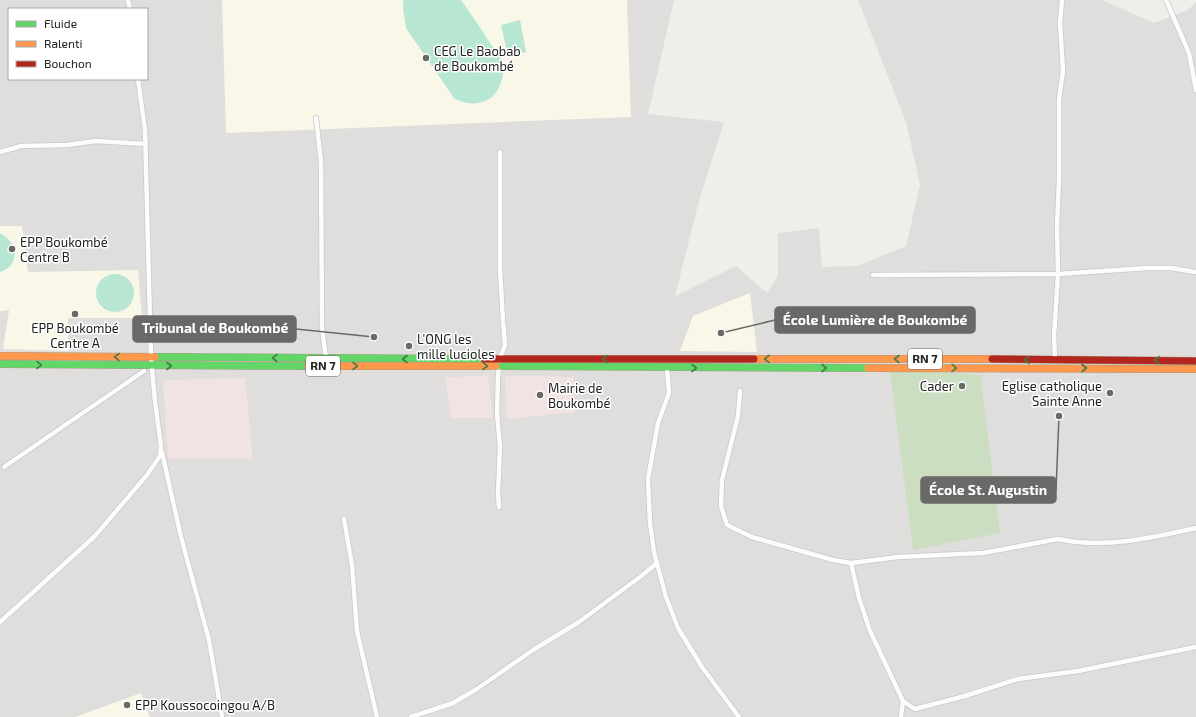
<svg xmlns="http://www.w3.org/2000/svg" width="1196" height="717" viewBox="0 0 1196 717" font-family="'Exo 2',sans-serif">
  <style>
    .residential { fill: #dfdedc; fill-rule: evenodd }
    .commercial { fill: #f1e3e1 }
    .education { fill: #f8f7e8 }
    .forest { fill: #cbdec1 }
    .pitch { fill: #b7e6d2 }
    .lines { fill: none; stroke-linecap: round; stroke-linejoin: round }
    .street-casing { stroke: #c9c8c7; stroke-width: 6 }
    .fast-casing { stroke: #a79c86; stroke-width: 8 }
    .slow-casing { stroke: #a79c86; stroke-width: 8 }
    .jam-casing { stroke: #a79c86; stroke-width: 8 }
    .street { stroke: #fdfcfc; stroke-width: 4.5 }
    .fast { stroke: #63d668; stroke-width: 7 }
    .slow { stroke: #ff974d; stroke-width: 7 }
    .jam { stroke: #b3261e; stroke-width: 7 }
    .oneway { stroke: #427c45 }
    .poi-dot { fill: #6a6968; stroke: #fff; stroke-width: 1.5 }
    .labels { text-anchor: middle; stroke-width: 3; stroke-linejoin: round; paint-order: stroke }
    .shield { fill: #fff; stroke: #646464; stroke-width: 1 }
    .shield-label { font-size: 12px; font-weight: bold; fill: #222 }
    .poi-label { font-size: 13px; fill: #222; stroke: #fff; text-anchor: start }
    .leader { fill: none; stroke: #6a6968; stroke-width: 1.5 }
    .callout-dot { fill: #6a6968; stroke: #fff; stroke-width: 1.5 }
    .callout { fill: #6a6968; stroke: #6a6968; stroke-width: 1.5 }
    .callout-label { font-size: 14px; text-anchor: middle; font-weight: bold; fill: #fff }
  </style>
  <rect width="100%" height="100%" fill="#f0eeeb"/>
  <path class="residential" d="M0,0H674L648,114L724,122L699,201L675,296L736,266L767,293L778,276V233L819,228L822,267L857,266L906,246L920,185L906,122L858,0H1102L1154,23L1188,10L1196,2V717H0ZM9,9H147V79H9Z"/>
  <g class="commercial">
    <polygon points="468,376 488,376 493,418 451,418 445,378"/>
    <polygon points="505,376 574,377 575,412 507,419"/>
    <polygon points="245,378 253,459 168,459 163,380"/>
  </g>
  <g class="education">
    <polygon points="222,0 627,0 631,117 226,133"/>
    <polygon points="0,226 22,226 28,272 138,270 142,318 68,318 68,351 3,349 9,310 0,311"/>
    <polygon points="750,293 757,352 680,351 693,316"/>
    <polygon points="141,693 150,717 75,717"/>
  </g>
  <polygon class="forest" points="890,370 982,375 981,381 1000,533 913,550"/>
  <g class="pitch">
    <path d="M404,0H461C471,14 481,29 490,43C494,49 500,55 502,61C507,72 499,94 489,99C478,106 464,104 454,98L406,28L403,8V2Z"/>
    <polygon points="520,20 526,52 508,56 501,25"/>
    <path d="M0,233C18,242 21,265 0,272Z"/>
    <circle cx="115" cy="293" r="19"/>
  </g>
  <g class="lines">
    <g class="street-casing">
      <g id="street">
        <polyline points="128,0 130,9"/>
        <polyline points="1166,0 1189,53 1196,90"/>
        <polyline points="316,118 321,162 322,328 326,358"/>
        <polyline points="0,152 21,146 67,145 96,141 146,144"/>
        <polyline points="873,275 1058,274 1147,268 1171,268 1196,272"/>
        <polyline points="1055,359 1054,336 1058,274 1057,227 1059,180 1059,100 1063,71 1060,23 1062,0"/>
        <polyline points="667,368 669,393 658,423 648,479 650,523 654,552 666,597 678,628 702,667 739,717"/>
        <path d="M740,391L738,416L722,480L721,506L727,525L752,537L833,560L851,563L898,557L983,553L1058,539C1105,549 1151,538 1196,528"/>
        <polyline points="162,452 181,537 209,640 222,717"/>
        <polyline points="4,467 144,371"/>
        <polyline points="499,507 498,493 500,447 497,413 498,376 500,358 505,345 503,321 500,269 500,152"/>
        <polyline points="344,519 352,565 357,631 377,717"/>
        <polyline points="851,563 859,598 870,631 903,701 915,709 965,696 1018,679 1078,671 1196,647"/>
        <polyline points="0,622 62,566 95,536 147,475 160,456 161,446 155,402 151,358 145,130 138,79"/>
        <polyline points="411,717 453,703 477,689 533,650 579,622 640,577 657,563"/>
        <polyline points="901,717 903,701"/>
      </g>
    </g>
    <g class="fast-casing">
      <g id="fast">
        <polyline points="155,357 484,359"/>
        <polyline points="0,364 308,366"/>
        <polyline points="496,366 868,368"/>
      </g>
    </g>
    <g class="slow-casing">
      <g id="slow">
        <polyline points="0,356 155,357"/>
        <polyline points="754,359 992,359"/>
        <polyline points="308,366 496,366"/>
        <polyline points="868,368 1196,369"/>
      </g>
    </g>
    <g class="jam-casing">
      <g id="jam">
        <polyline points="484,359 754,359"/>
        <polyline points="992,359 1196,361"/>
      </g>
    </g>
    <use href="#street" class="street"/>
    <use href="#fast" class="fast"/>
    <use href="#slow" class="slow"/>
    <use href="#jam" class="jam"/>
  </g>
  <defs><path id="oneway-chevron" d="M-2-3.5L2.5 0L-2 3.5" fill="none" stroke-width="1.6" stroke-linecap="round" stroke-linejoin="round"/></defs>
  <g class="oneway">
    <use href="#oneway-chevron" transform="translate(117 357) rotate(-179)"/>
    <use href="#oneway-chevron" transform="translate(275 358) rotate(-179)"/>
    <use href="#oneway-chevron" transform="translate(405 359) rotate(180)"/>
    <use href="#oneway-chevron" transform="translate(605 359) rotate(-179)"/>
    <use href="#oneway-chevron" transform="translate(767 359) rotate(179)"/>
    <use href="#oneway-chevron" transform="translate(897 359) rotate(180)"/>
    <use href="#oneway-chevron" transform="translate(1027 360) rotate(179)"/>
    <use href="#oneway-chevron" transform="translate(1157 360) rotate(-179)"/>
    <use href="#oneway-chevron" transform="translate(39 365) rotate(1)"/>
    <use href="#oneway-chevron" transform="translate(169 366)"/>
    <use href="#oneway-chevron" transform="translate(355 366) rotate(1)"/>
    <use href="#oneway-chevron" transform="translate(485 366) rotate(1)"/>
    <use href="#oneway-chevron" transform="translate(694 368)"/>
    <use href="#oneway-chevron" transform="translate(824 368)"/>
    <use href="#oneway-chevron" transform="translate(954 368) rotate(1)"/>
    <use href="#oneway-chevron" transform="translate(1084 368)"/>
  </g>
  <g class="poi-dot">
    <circle cx="426" cy="58" r="4"/>
    <circle cx="12" cy="249" r="4"/>
    <circle cx="75" cy="314" r="4"/>
    <circle cx="409" cy="346" r="4"/>
    <circle cx="962" cy="386" r="4"/>
    <circle cx="1110" cy="393" r="4"/>
    <circle cx="540" cy="395" r="4"/>
    <circle cx="127" cy="705" r="4"/>
  </g>
  <g class="labels">
    <g class="shield">
      <rect x="908" y="349" width="34" height="20" rx="3"/>
      <rect x="306" y="356" width="34" height="20" rx="3"/>
    </g>
    <g class="shield-label">
      <text x="925" y="363">RN 7</text>
      <text x="323" y="370">RN 7</text>
    </g>
    <g class="poi-label">
      <text x="434" y="56">CEG Le Baobab<tspan x="434" dy="15">de Boukombé</tspan></text>
      <text x="20" y="247">EPP Boukombé<tspan x="20" dy="15">Centre B</tspan></text>
      <text x="75" y="333" text-anchor="middle">EPP Boukombé<tspan x="75" dy="15">Centre A</tspan></text>
      <text x="417" y="344">L'ONG les<tspan x="417" dy="15">mille lucioles</tspan></text>
      <text x="954" y="391" text-anchor="end">Cader</text>
      <text x="1102" y="391" text-anchor="end">Eglise catholique<tspan x="1102" dy="15">Sainte Anne</tspan></text>
      <text x="548" y="393">Mairie de<tspan x="548" dy="15">Boukombé</tspan></text>
      <text x="135" y="710">EPP Koussocoingou A/B</text>
    </g>
  </g>
  <path class="leader" d="M721 333L775 320M374 337L296 329M1059 416L1056 490"/>
  <g class="callout-dot">
    <circle cx="721" cy="333" r="4"/>
    <circle cx="374" cy="337" r="4"/>
    <circle cx="1059" cy="416" r="4"/>
  </g>
  <g class="callout">
    <rect x="775" y="307" width="200" height="26" rx="4"/>
    <rect x="133" y="316" width="163" height="26" rx="4"/>
    <rect x="921" y="477" width="135" height="26" rx="4"/>
  </g>
  <g class="callout-label">
    <text x="875" y="325">École Lumière de Boukombé</text>
    <text x="215" y="333">Tribunal de Boukombé</text>
    <text x="988" y="495">École St. Augustin</text>
  </g>
  <rect x="8" y="8" width="140" height="72" fill="#ffffff" stroke="#a7a7a7"/>
  <rect x="16" y="21" width="20" height="6" fill="#63d668" stroke="#a7a7a7"/>
  <text x="44" y="28" font-size="12" fill="#222222">Fluide</text>
  <rect x="16" y="41" width="20" height="6" fill="#ff974d" stroke="#a7a7a7"/>
  <text x="44" y="48" font-size="12" fill="#222222">Ralenti</text>
  <rect x="16" y="61" width="20" height="6" fill="#b3261e" stroke="#a7a7a7"/>
  <text x="44" y="68" font-size="12" fill="#222222">Bouchon</text>
</svg>
